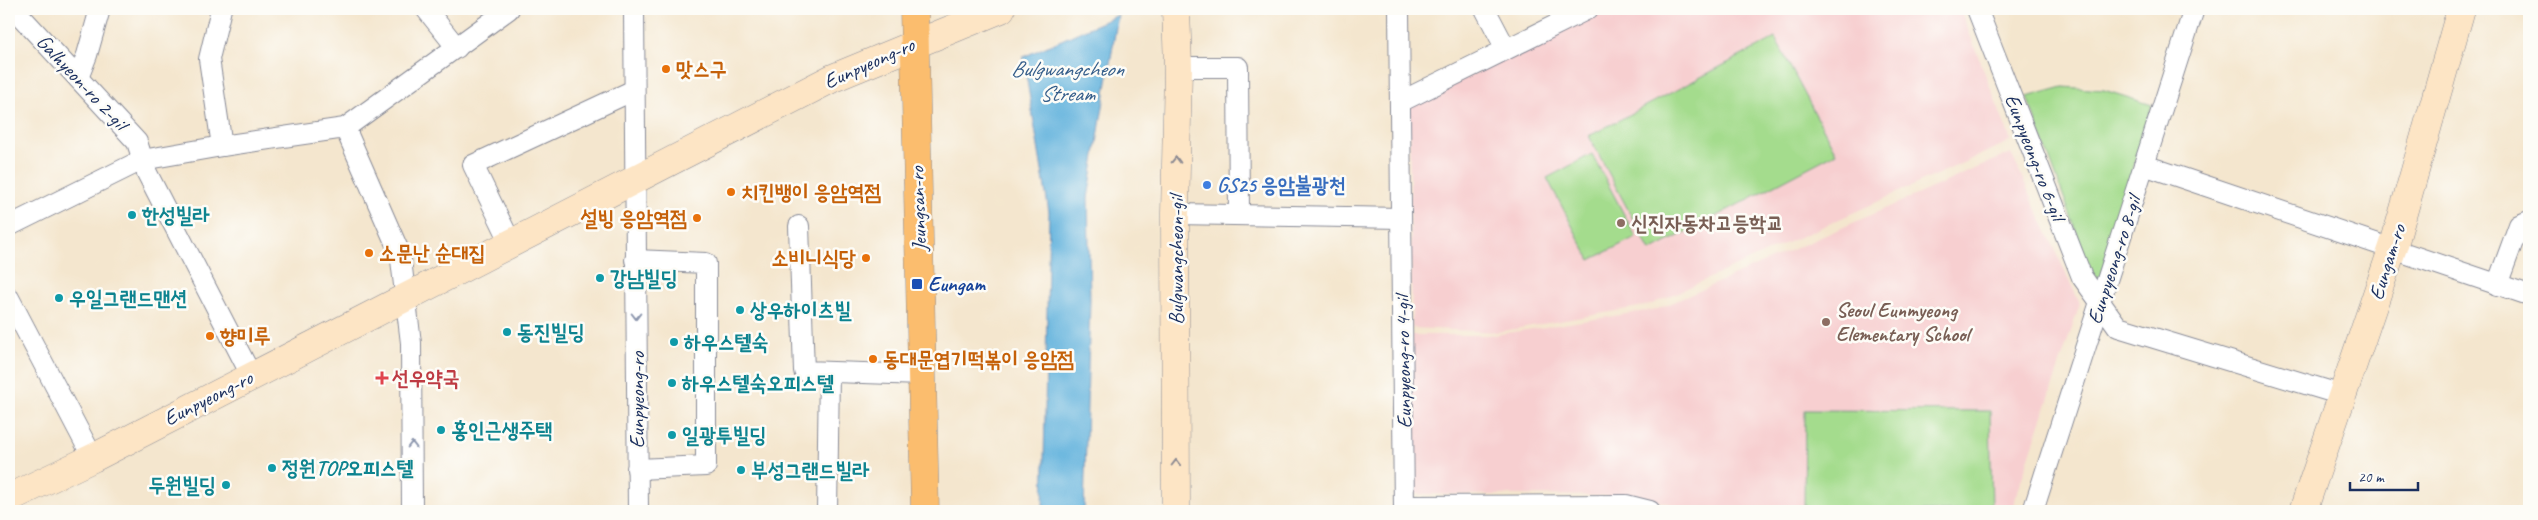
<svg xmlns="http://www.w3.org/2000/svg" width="2538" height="520" viewBox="0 0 2538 520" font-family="Caveat,'Poor Story',sans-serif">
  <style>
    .built { fill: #f7cfd0 }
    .green { fill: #a4dc8d; stroke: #608676 }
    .water { fill: #62b2dd; stroke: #3e709e }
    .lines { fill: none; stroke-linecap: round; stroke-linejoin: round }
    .street-casing { stroke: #888a96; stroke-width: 22 }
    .secondary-casing { stroke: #888a96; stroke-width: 29 }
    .primary-casing { stroke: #888a96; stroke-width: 29 }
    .street { stroke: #fff; stroke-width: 20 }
    .secondary { stroke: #fde5c5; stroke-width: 28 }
    .primary { stroke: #fbbd6e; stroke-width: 28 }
    .oneway { stroke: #8c8a92 }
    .oneway2 { stroke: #8d97ae }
    .food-dot { fill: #e8710a; stroke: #fdfcf7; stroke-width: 2 }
    .shop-dot { fill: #3f7fe0; stroke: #fdfcf7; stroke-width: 2 }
    .culture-dot { fill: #0f9aa8; stroke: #fdfcf7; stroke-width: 2 }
    .education-dot { fill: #8d6e63; stroke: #fdfcf7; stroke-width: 2 }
    .transit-dot { fill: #1a4fb4; stroke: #fdfcf7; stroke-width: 2 }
    .health-dot { fill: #e0444e; stroke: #fdfcf7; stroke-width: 2 }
    .labels { text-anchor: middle; stroke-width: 5; stroke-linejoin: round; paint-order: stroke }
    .street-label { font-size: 21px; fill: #1b2f5e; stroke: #fdfcf7 }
    .food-label { font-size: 21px; font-weight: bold; fill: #c56008; stroke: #fdfcf7; text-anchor: start }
    .shop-label { font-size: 21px; font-weight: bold; fill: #366cbe; stroke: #fdfcf7; text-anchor: start }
    .culture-label { font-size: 21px; font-weight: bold; fill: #0d838f; stroke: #fdfcf7; text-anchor: start }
    .education-label { font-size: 21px; font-weight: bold; fill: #785e54; stroke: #fdfcf7; text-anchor: start }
    .transit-label { font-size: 21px; font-weight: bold; fill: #164399; stroke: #fdfcf7; text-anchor: start }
    .health-label { font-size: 21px; font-weight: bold; fill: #be3a42; stroke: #fdfcf7; text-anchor: start }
    .water-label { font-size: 22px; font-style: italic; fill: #345d8a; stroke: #fdfcf7 }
  </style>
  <rect width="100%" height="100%" fill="#fdfcf7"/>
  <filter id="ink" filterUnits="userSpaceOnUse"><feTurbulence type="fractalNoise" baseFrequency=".02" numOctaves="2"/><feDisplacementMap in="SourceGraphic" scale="10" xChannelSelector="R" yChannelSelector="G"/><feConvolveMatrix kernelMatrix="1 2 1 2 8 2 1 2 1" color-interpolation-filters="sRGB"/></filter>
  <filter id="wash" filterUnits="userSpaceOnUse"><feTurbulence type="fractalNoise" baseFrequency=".0096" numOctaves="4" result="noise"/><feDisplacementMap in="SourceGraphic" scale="20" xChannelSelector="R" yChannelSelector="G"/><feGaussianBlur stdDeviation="1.12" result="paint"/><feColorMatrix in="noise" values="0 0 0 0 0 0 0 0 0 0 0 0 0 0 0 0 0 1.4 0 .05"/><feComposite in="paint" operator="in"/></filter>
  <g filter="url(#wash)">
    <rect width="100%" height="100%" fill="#f4e6ce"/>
    <g class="built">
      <polygon points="1607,9 1960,9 2011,141 1650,305 1498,332 1412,328 1409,105"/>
      <polygon points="2011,153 2080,304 2011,511 1702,511 1636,496 1412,494 1412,335 1494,335 1658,309"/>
    </g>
    <g class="green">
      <polygon points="1775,38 1836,153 1650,251 1589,136"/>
      <polygon points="2063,87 2104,90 2152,105 2100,279 2092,274 2027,97"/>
      <polygon points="1592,154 1636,237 1590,260 1547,178"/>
      <polygon points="1805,410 1990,411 1992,511 1804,511"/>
    </g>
    <polygon class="water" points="1118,15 1088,198 1090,300 1084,511 1043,511 1049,212 1023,57"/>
  </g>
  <g filter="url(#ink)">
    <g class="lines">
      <g class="street-casing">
        <g id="street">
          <polyline points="14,9 137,142 147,173 251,375"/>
          <polyline points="221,9 209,59 222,146"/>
          <polyline points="426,9 457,48"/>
          <polyline points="634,9 638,511"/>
          <polyline points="1399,9 1404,511"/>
          <polyline points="1485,9 1506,49"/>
          <polyline points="1977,9 2082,277 2118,327 2342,395"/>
          <polyline points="1178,67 1238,67 1239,215"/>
          <polyline points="78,78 87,55 100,9"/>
          <polyline points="1400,102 1588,9"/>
          <polyline points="345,128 398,249 401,260 411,343 412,511"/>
          <polyline points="2144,165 2529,295"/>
          <polyline points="1175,214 1401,218"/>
          <polyline points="9,226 142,160 222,146 345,128 509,9"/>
          <polyline points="799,226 804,371 922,375"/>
          <polyline points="511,243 473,165 634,90"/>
          <polyline points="635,260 706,263 706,466 637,469"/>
          <polyline points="2497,285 2519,225 2529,221"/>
          <polyline points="9,298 93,458"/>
          <polyline points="1404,506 1626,505 1650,511"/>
          <polyline points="827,511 829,372"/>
          <polyline points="2033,511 2194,9"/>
        </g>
      </g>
      <g class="secondary-casing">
        <g id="secondary">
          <polyline points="9,498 93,458 833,78 1001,9"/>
          <polyline points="1176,511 1175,214 1178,67 1176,9"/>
          <polyline points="2303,511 2395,241 2461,9"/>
        </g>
      </g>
      <g class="primary-casing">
        <polyline id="primary" points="914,9 925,511"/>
      </g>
      <use href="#street" class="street"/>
      <use href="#secondary" class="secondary"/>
      <use href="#primary" class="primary"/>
    </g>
    <defs><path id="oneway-chevron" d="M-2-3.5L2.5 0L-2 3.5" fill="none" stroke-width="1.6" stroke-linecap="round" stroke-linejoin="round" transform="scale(1.25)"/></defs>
    <g class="oneway">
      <use href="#oneway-chevron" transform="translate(1176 160) rotate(-89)"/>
      <use href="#oneway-chevron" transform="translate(1176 463) rotate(-90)"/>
    </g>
    <g class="oneway2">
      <use href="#oneway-chevron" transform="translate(636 316) rotate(90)"/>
      <use href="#oneway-chevron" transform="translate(412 445) rotate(-90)"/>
    </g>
  </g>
  <g class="food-dot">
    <circle cx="666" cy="69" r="5"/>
    <circle cx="731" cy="192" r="5"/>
    <circle cx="697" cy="218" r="5"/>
    <circle cx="369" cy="253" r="5"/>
    <circle cx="866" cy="258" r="5"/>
    <circle cx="210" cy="336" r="5"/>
    <circle cx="873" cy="359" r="5"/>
  </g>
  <circle class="shop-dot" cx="1207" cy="185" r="5"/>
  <g class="culture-dot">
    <circle cx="132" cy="215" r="5"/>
    <circle cx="600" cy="278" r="5"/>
    <circle cx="59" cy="298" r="5"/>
    <circle cx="740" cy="310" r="5"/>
    <circle cx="507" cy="332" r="5"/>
    <circle cx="674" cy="342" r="5"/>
    <circle cx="672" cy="383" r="5"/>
    <circle cx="441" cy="430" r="5"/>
    <circle cx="672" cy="435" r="5"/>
    <circle cx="272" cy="468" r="5"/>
    <circle cx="741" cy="470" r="5"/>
    <circle cx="226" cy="485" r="5"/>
  </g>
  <g class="education-dot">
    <circle cx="1621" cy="223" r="5"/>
    <circle cx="1826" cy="322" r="5"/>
  </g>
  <rect class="transit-dot" x="911" y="278" width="12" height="12" rx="2.5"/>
  <path class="health-dot" d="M379.5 370.5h5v5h5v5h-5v5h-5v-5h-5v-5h5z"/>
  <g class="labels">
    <g class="street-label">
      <text transform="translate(869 63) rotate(-24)" y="7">Eunpyeong-ro</text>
      <text transform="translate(82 82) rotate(47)" y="7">Galhyeon-ro 2-gil</text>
      <text transform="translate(2035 157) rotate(69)" y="7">Eunpyeong-ro 6-gil</text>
      <text transform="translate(918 209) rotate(-92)" y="7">Jeungsan-ro</text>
      <text transform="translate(1176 260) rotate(-90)" y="7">Bulgwangcheon-gil</text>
      <text transform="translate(2114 260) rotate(-72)" y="7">Eunpyeong-ro 8-gil</text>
      <text transform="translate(2387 262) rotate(-72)" y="7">Eungam-ro</text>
      <text transform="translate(1403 362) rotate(-91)" y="7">Eunpyeong-ro 4-gil</text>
      <text transform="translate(208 398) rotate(-27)" y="7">Eunpyeong-ro</text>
      <text transform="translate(637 400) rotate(-90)" y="7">Eunpyeong-ro</text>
    </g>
    <g class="food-label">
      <text x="676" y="76">맛스구</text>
      <text x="741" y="199">치킨뱅이 응암역점</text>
      <text x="687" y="225" text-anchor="end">설빙 응암역점</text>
      <text x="379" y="260">소문난 순대집</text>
      <text x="856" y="265" text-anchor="end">소비니식당</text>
      <text x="220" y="343">향미루</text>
      <text x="883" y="366">동대문엽기떡볶이 응암점</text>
    </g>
    <g class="shop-label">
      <text x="1217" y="192">GS25 응암불광천</text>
    </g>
    <g class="culture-label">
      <text x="142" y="222">한성빌라</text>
      <text x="610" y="285">강남빌딩</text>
      <text x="69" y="305">우일그랜드맨션</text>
      <text x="750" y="317">상우하이츠빌</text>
      <text x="517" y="339">동진빌딩</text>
      <text x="684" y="349">하우스텔숙</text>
      <text x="682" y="390">하우스텔숙오피스텔</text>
      <text x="451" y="437">홍인근생주택</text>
      <text x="682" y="442">일광투빌딩</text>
      <text x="282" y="475">정원TOP오피스텔</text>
      <text x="751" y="477">부성그랜드빌라</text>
      <text x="216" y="492" text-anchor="end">두원빌딩</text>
    </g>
    <g class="education-label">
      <text x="1631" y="230">신진자동차고등학교</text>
      <text x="1836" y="317">Seoul Eunmyeong<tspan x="1836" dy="24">Elementary School</tspan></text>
    </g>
    <g class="transit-label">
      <text x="928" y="291">Eungam</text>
    </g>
    <g class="health-label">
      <text x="392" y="385">선우약국</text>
    </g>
    <g class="water-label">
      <text x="1067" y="76">Bulgwangcheon<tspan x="1067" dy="25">Stream</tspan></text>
    </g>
  </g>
  <rect width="2538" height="520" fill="none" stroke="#fdfcf7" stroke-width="30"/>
  <path d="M2350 482v8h68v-8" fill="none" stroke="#1b2f5e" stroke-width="2.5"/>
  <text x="2358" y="482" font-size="15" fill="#1b2f5e" stroke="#fdfcf7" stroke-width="4" paint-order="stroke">20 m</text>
</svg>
